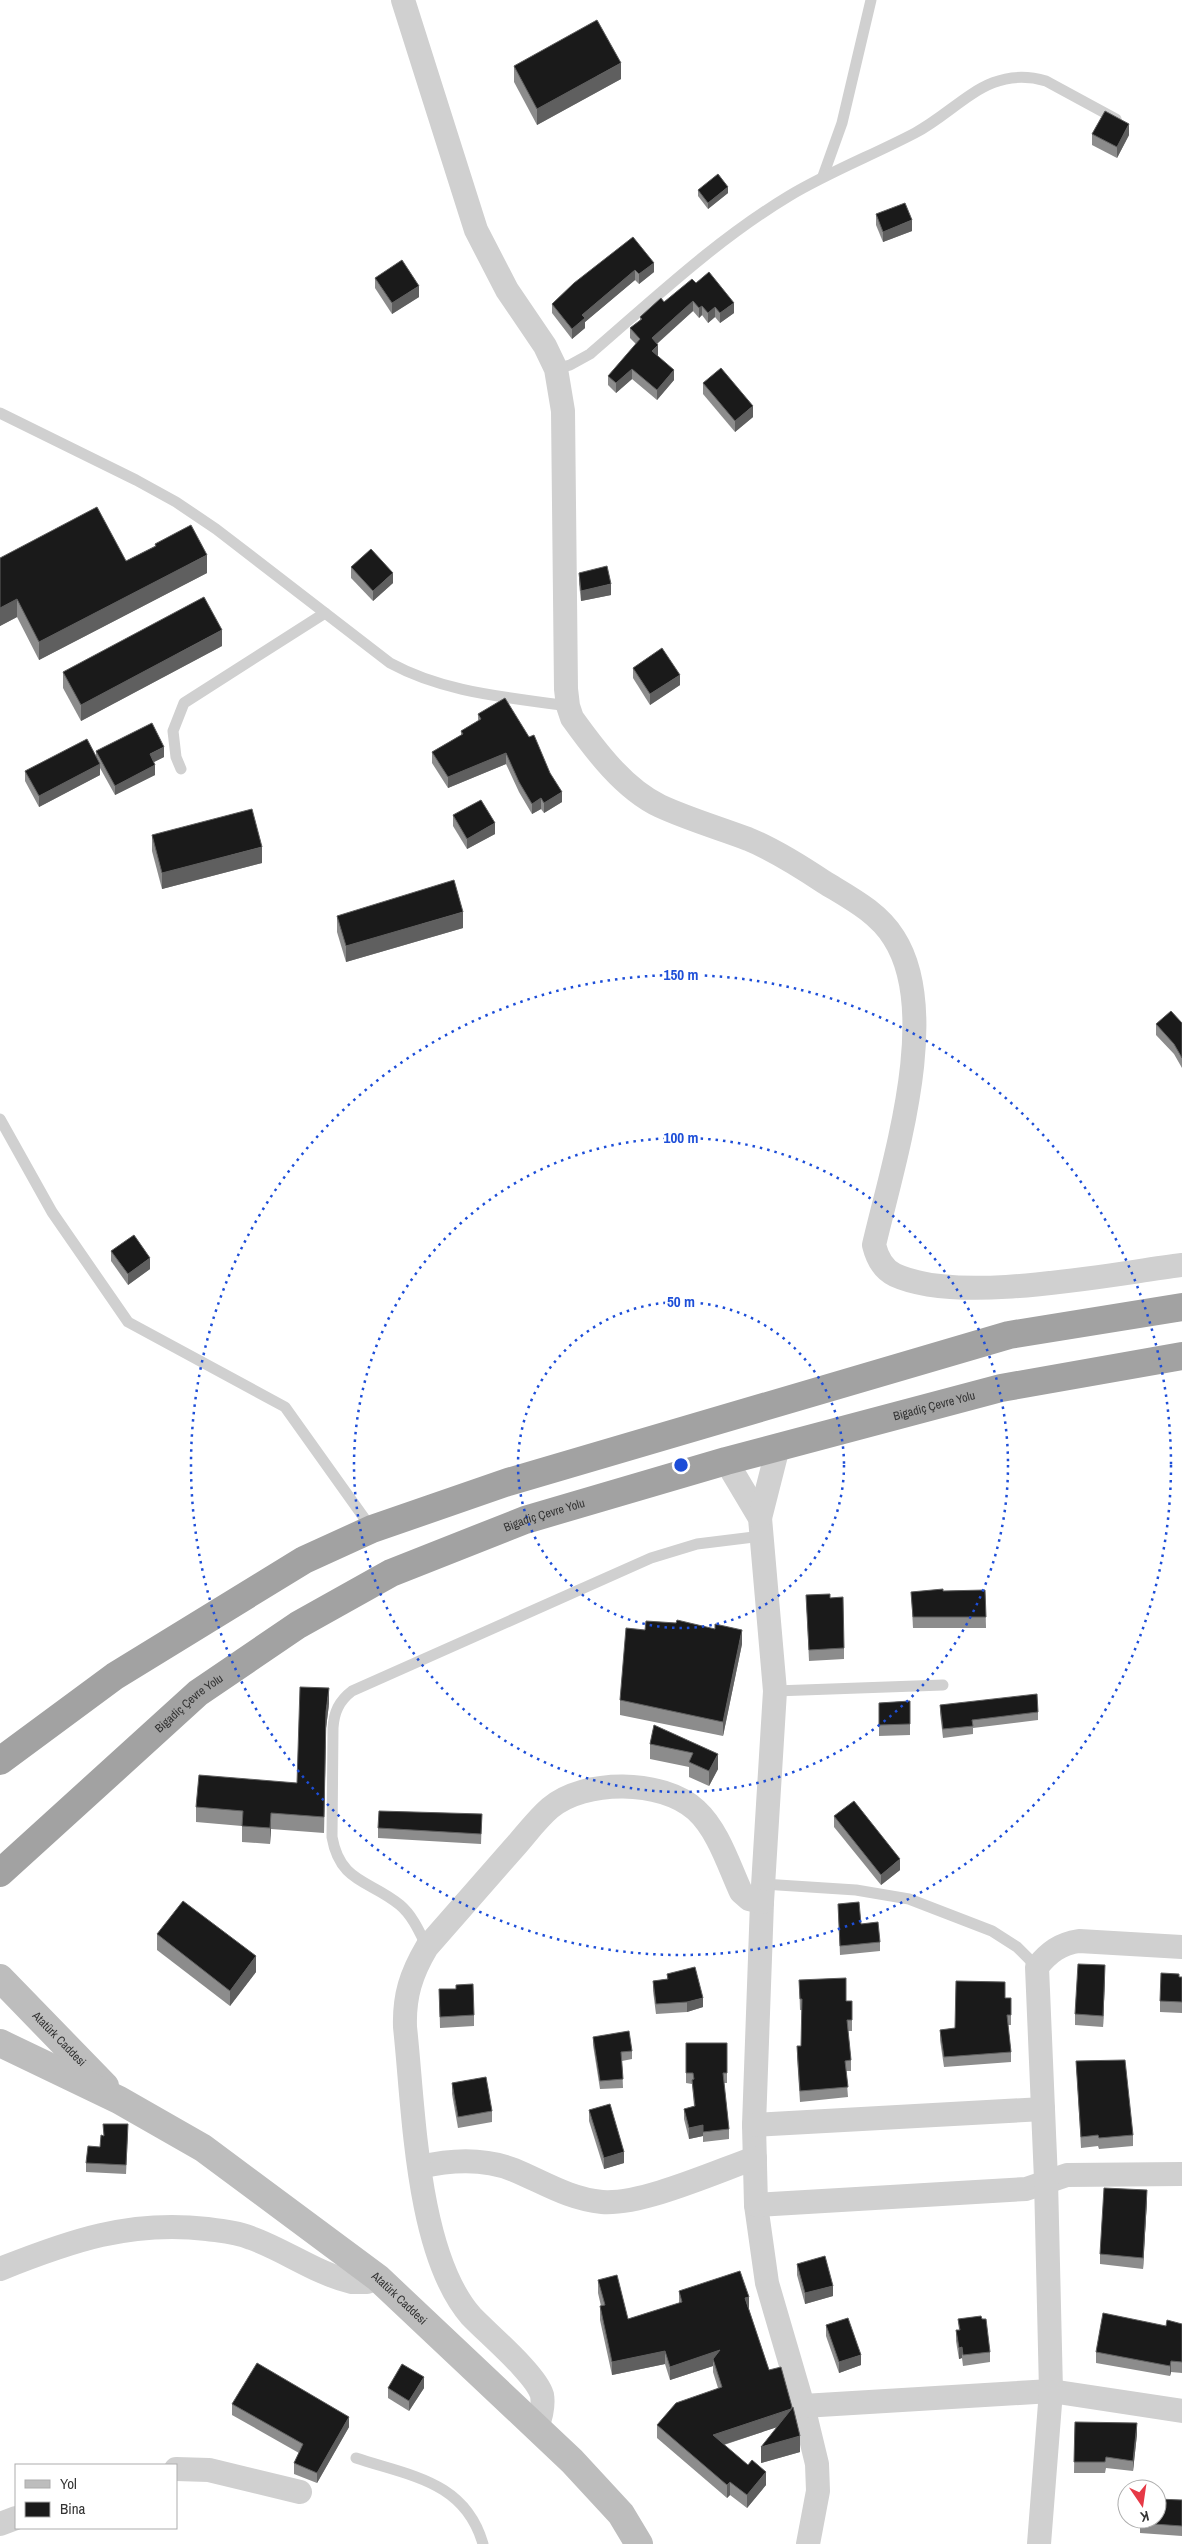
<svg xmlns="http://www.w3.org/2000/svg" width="1182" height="2544" viewBox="0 0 1182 2544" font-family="'Archivo Narrow',sans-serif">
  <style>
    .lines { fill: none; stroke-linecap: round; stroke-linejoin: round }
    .service { stroke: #d0d0d0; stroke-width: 11 }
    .minor { stroke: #d0d0d0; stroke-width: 24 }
    .secondary { stroke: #bdbdbd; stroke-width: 28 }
    .trunk { stroke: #a2a2a2; stroke-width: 28 }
    .wall { fill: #8c8c8c }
    .shaded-wall { fill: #5f5f5f }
    .building { fill: #1a1a1a; stroke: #5f5f5f }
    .ring { fill: none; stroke: #1d4ed8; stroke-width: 2.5; stroke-dasharray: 2.5 5 }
    .labels { text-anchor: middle; stroke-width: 5; stroke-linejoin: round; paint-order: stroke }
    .street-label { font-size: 12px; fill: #333; stroke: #fff }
    .centre { fill: #1d4ed8; stroke: #fff; stroke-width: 2.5 }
    .ring-label { font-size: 15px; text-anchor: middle; font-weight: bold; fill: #1d4ed8; stroke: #fff; stroke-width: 5; stroke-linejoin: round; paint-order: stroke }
  </style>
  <rect width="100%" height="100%" fill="#fff"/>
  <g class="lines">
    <g class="service">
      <polyline points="823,176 842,123 871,0"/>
      <path d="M556,369L570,365L590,354C654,299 716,240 789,196C829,172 873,155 915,133C960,109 988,64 1046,81L1116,119"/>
      <path d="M0,413L136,480L176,502L216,529L390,663C445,693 507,697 568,706"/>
      <polyline points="181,769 176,757 173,731 184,703 325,613"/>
      <polyline points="0,1119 52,1212 128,1322 285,1407 372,1529"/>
      <polyline points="775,1691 943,1685"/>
      <polyline points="763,1884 856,1890 909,1899 992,1931 1017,1947 1037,1967"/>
      <path d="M427,1947C420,1933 413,1916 400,1905C370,1880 340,1883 332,1837L333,1728C334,1712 339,1701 352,1691L651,1558L697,1544L762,1536"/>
      <path d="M356,2458C410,2476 465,2481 483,2544"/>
    </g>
    <g class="minor">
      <path d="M403,0L476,230L507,290L545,346L556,369L563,411L566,689L568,706L572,718C595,750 624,789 660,806C688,819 719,828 748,839C775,850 800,866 824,882C850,898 878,912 894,938C942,1013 893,1163 874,1245C877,1257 882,1269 895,1275C960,1305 1109,1274 1182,1265"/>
      <polyline points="726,1461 760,1518 775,1691 762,1902 754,2125 756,2205 767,2283 803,2406 817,2464 818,2491 808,2544"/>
      <polyline points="760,1518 778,1447"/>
      <polyline points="754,2125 1043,2109"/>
      <path d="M420,2167C450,2160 484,2158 514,2170C543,2182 569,2199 602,2202C642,2205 715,2172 755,2158"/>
      <polyline points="756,2205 1026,2189 1067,2175 1182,2174"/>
      <path d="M0,2269C70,2241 130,2220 207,2229C221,2231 238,2232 251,2238C285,2250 317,2274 352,2282H367L378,2278"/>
      <polyline points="803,2406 1051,2391 1182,2411"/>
      <path d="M537,2428C541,2417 544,2406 542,2395C536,2374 488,2334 471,2316C416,2253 414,2109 405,2027C404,1996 411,1974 427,1947C455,1915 483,1883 512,1850C524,1837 536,1820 550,1808C584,1779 662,1779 696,1810C718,1830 729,1866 741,1892L749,1899L762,1902"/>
      <polyline points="176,2469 209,2470 300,2492"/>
      <polyline points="0,2524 16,2518"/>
      <path d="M1039,2544L1051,2391L1046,2180L1037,1967C1049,1952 1060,1944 1079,1941L1182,1947"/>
    </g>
    <g class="secondary">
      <path id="s1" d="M0,1978L105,2086"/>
      <path id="s2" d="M0,2043L119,2100L203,2148L378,2278L572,2461L621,2514L639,2544"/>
    </g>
    <g class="trunk">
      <polyline points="0,1761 115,1676 304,1560 372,1529 508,1482 1009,1335 1182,1307"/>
      <path id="s3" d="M0,1873L198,1693L298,1625L391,1573L525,1520L726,1461L1001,1388L1182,1356"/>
    </g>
  </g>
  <g class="wall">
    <polygon points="514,66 621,79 537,125 514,82"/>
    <polygon points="1092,134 1129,135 1117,158 1092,145"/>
    <polygon points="698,190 728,193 708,209 698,196"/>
    <polygon points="876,214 912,231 883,242 876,225"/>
    <polygon points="633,237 654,272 639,284 635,280 585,322 585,328 572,339 552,313 552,304"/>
    <polygon points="375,278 419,297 392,314 375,288"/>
    <polygon points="696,283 734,313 720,323 715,317 708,323 702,315 699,318 693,311 657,344 658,356 674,380 657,400 632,379 616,393 608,385 608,376 636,344 630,338 630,328 640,320 640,317 664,302"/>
    <polygon points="703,383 753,417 735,432 703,394"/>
    <polygon points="155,544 207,573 39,660 17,617 0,626 0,558 126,561 155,546"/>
    <polygon points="351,567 393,583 373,601 351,578"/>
    <polygon points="579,573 611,595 581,601 579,584"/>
    <polygon points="222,646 81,721 63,688 63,672"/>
    <polygon points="633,668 680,685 650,705 633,678"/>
    <polygon points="478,714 562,802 544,813 541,809 532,814 519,792 506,764 448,788 432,763 432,752 461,735 461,731 478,721"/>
    <polygon points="96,751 164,757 154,762 155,775 115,795 100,768 100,775 39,807 25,781 25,771 96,757"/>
    <polygon points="453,815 495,834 467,849 453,826"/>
    <polygon points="152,835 262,863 162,889 152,851"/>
    <polygon points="337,916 463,928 346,962 337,932"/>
    <polygon points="1182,1023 1182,1068 1174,1054 1156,1035 1156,1024"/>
    <polygon points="111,1251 150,1269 128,1285 111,1261"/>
    <polygon points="985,1590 986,1628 913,1628 911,1592"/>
    <polygon points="806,1595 830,1598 844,1648 844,1659 809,1661"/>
    <polygon points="715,1629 742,1644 723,1736 620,1715 620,1700 645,1630"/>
    <polygon points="910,1701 910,1735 879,1736 879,1703"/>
    <polygon points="329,1704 326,1728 324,1833 271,1829 270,1844 242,1842 242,1826 196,1822 196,1807 297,1783"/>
    <polygon points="940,1705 1038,1712 1038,1720 973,1728 973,1734 943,1738 940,1713"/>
    <polygon points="654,1725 718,1769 709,1786 689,1777 689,1767 650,1759 650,1744"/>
    <polygon points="482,1814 481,1844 378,1838 378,1828"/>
    <polygon points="834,1816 900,1870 881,1885 834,1827"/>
    <polygon points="838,1904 880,1942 880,1951 840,1955"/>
    <polygon points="157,1934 256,1972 230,2006 157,1950"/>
    <polygon points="667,1974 703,2007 687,2012 656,2014 653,1991 653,1981 667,1979"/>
    <polygon points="1105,1976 1103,2027 1075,2025 1075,2014"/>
    <polygon points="1179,1977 1182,1977 1182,2013 1160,2012 1160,2001"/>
    <polygon points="799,1980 846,2001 852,2001 852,2031 848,2031 851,2060 851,2071 846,2071 848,2097 800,2102 797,2057 797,2046 801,2046 802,2010 800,2010"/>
    <polygon points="439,1989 474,2015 474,2026 440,2028"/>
    <polygon points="1005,1998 1011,1998 1011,2025 1008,2025 1011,2052 1011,2062 944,2067 940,2040 940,2030 955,2028"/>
    <polygon points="593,2037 632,2051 632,2059 622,2061 623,2088 600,2089 593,2045"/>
    <polygon points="686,2043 727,2043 727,2083 724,2083 729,2129 729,2139 703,2142 703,2136 689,2139 684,2119 684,2109 694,2106 692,2084 686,2083"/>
    <polygon points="1076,2061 1133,2135 1133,2146 1099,2149 1098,2146 1081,2148"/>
    <polygon points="452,2083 492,2111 492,2122 458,2128 452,2094"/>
    <polygon points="589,2110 624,2163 604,2169 589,2121"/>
    <polygon points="128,2132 126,2174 86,2172 86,2163 100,2147"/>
    <polygon points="1147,2200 1143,2269 1100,2264 1100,2254"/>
    <polygon points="797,2264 833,2296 805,2304 797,2275"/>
    <polygon points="598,2280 628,2319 679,2303 679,2291 749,2310 769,2370 800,2452 761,2463 777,2427 724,2445 766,2485 747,2508 730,2495 727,2498 657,2438 657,2425 718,2388 713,2372 713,2366 670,2380 665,2364 612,2375 600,2320 600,2306 601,2306 598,2293"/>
    <polygon points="958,2319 990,2352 990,2362 963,2366 962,2358 959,2359 956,2341 956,2330 959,2330"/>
    <polygon points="1182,2324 1182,2373 1171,2372 1170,2376 1096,2363 1096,2352 1166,2326"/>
    <polygon points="826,2325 861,2365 839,2373 826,2336"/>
    <polygon points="388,2388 424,2388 409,2411 388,2398"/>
    <polygon points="232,2404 349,2427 317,2483 294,2474 294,2463 299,2453 232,2415"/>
    <polygon points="1075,2422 1137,2434 1133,2471 1106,2468 1105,2473 1074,2473"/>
    <polygon points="1182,2500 1182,2536 1140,2533 1140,2519"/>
  </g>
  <g class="shaded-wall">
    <polygon points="621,63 621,79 537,125 537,109"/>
    <polygon points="1129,124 1129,135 1117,158 1117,147"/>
    <polygon points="728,187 728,193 708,209 708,203"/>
    <polygon points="912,220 912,231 883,242 883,232"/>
    <polygon points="654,263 654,272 639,284 639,274"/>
    <polygon points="635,270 635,280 585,322 585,328 572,339 572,329 582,315"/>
    <polygon points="419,286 419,297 392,314 392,303"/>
    <polygon points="693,301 693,311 652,348 652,338"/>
    <polygon points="734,303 734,313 720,323 720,313"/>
    <polygon points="702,306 702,315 699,318 699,308"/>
    <polygon points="715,307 715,317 708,323 708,313"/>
    <polygon points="658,345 658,355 652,361 652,351"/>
    <polygon points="632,369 632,379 616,393 616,383"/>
    <polygon points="674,370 674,380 657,400 657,390"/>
    <polygon points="753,406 753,417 735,432 735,421"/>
    <polygon points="207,555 207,573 39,660 39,642"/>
    <polygon points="393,573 393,583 373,601 373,591"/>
    <polygon points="611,584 611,595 581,601 581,591"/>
    <polygon points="17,599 17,617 0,626 0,608"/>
    <polygon points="222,630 222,646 81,721 81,705"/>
    <polygon points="680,675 680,685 650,705 650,694"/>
    <polygon points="164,747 164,757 150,764 150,754"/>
    <polygon points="506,753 506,764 448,788 448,777"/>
    <polygon points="100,764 100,775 39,807 39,796"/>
    <polygon points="155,765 155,775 115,795 115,786"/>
    <polygon points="562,792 562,802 544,813 544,803"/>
    <polygon points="541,798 541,809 532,814 532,804"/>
    <polygon points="495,823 495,834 467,849 467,839"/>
    <polygon points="262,847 262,863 162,889 162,873"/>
    <polygon points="463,912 463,928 346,962 346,946"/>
    <polygon points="150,1258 150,1269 128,1285 128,1274"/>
    <polygon points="742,1630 742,1644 723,1736 723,1722"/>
    <polygon points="329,1688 329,1704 326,1728 324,1833 326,1712"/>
    <polygon points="718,1754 718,1769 709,1786 709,1771"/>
    <polygon points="271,1813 271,1829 270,1844 270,1828"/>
    <polygon points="900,1859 900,1870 881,1885 881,1875"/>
    <polygon points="256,1956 256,1972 230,2006 230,1991"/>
    <polygon points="1105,1965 1105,1976 1103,2027 1103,2016"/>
    <polygon points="703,1998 703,2007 687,2012 687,2002"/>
    <polygon points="703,2125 703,2136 689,2139 689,2128"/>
    <polygon points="624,2152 624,2163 604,2169 604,2158"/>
    <polygon points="1147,2190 1147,2200 1143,2269 1143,2258"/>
    <polygon points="833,2286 833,2296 805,2304 805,2293"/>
    <polygon points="749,2297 749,2310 745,2298"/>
    <polygon points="962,2347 962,2358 959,2359 959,2348"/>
    <polygon points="720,2350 713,2359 713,2366 670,2380 670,2367"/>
    <polygon points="665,2351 665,2364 612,2375 612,2362"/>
    <polygon points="861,2355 861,2365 839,2373 839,2362"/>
    <polygon points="1171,2361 1171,2372 1170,2376 1170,2366"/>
    <polygon points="424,2377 424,2388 409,2411 409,2401"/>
    <polygon points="793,2408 793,2422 713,2448 713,2435"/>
    <polygon points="349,2417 349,2427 317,2483 317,2473"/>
    <polygon points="1137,2423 1137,2434 1133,2471 1133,2461"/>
    <polygon points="800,2436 800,2452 761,2463 761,2447"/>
    <polygon points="766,2472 766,2485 747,2508 747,2495"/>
    <polygon points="730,2482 730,2495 727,2498 727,2485"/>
  </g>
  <g class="building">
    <polygon points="597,20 621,63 537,109 514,66"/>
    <polygon points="1105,111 1129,124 1117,147 1092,134"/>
    <polygon points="718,174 728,187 708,203 698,190"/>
    <polygon points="905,203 912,220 883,232 876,214"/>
    <polygon points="633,237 654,263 639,274 635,270 582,315 585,318 572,329 552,304 574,283"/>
    <polygon points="402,260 419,286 392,303 375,278"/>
    <polygon points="709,272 734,303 720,313 715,307 708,313 702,306 699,308 693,301 652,338 658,345 652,351 674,370 657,390 632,369 616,383 608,376 640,339 630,328 642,319 640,317 661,298 664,302 692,279 696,283"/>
    <polygon points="721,368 753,406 735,421 703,383"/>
    <polygon points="97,507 126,561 156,546 155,544 191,525 207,555 39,642 17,599 0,608 0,558"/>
    <polygon points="371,549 393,573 373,591 351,567"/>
    <polygon points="607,566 611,584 581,591 579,573"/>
    <polygon points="204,597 222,630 81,705 63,672"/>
    <polygon points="662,648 680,675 650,694 633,668"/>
    <polygon points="505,698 529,737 534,735 550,773 562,792 544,803 541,798 532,804 519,782 506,753 448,777 432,752 463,734 461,731 481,719 478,714"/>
    <polygon points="152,723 164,747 150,754 155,765 115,786 96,751"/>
    <polygon points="87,739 100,764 39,796 25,771"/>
    <polygon points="481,800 495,823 467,839 453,815"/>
    <polygon points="252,809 262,847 162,873 152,835"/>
    <polygon points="454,880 463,912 346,946 337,916"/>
    <polygon points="1171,1011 1182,1023 1182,1058 1174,1044 1156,1024"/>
    <polygon points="134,1235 150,1258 128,1274 111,1251"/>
    <polygon points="943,1589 943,1591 985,1590 986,1617 913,1617 911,1592"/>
    <polygon points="830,1594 830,1598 843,1597 844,1648 809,1650 806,1595"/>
    <polygon points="677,1620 715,1629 715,1624 742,1630 723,1722 620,1700 626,1628 645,1630 646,1621 676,1623"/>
    <polygon points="300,1687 329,1688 326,1712 324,1817 271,1813 270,1828 242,1826 243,1811 196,1807 199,1775 297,1783"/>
    <polygon points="1037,1694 1038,1712 972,1720 973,1726 943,1729 940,1705"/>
    <polygon points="910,1701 910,1724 879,1725 879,1703"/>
    <polygon points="654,1725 718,1754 709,1771 689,1762 693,1753 650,1744"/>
    <polygon points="854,1801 900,1859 881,1875 834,1816"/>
    <polygon points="379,1811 482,1814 481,1834 378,1828"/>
    <polygon points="183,1901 256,1956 230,1991 157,1934"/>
    <polygon points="859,1902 861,1924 878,1922 880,1942 840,1946 838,1904"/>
    <polygon points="1078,1964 1105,1965 1103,2016 1075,2014"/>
    <polygon points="695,1967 703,1998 687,2002 656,2004 653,1981 668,1979 667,1974"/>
    <polygon points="1161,1973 1179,1974 1179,1977 1182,1977 1182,2002 1160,2001"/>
    <polygon points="846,1978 846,2001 852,2001 852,2020 847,2020 851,2060 845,2061 848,2087 800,2091 797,2046 801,2046 802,1999 800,1999 799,1980"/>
    <polygon points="956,1981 1005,1982 1005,1998 1011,1998 1011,2015 1007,2015 1011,2052 944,2057 940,2030 955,2028"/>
    <polygon points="473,1984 474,2015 440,2017 439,1989 456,1989 456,1985"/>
    <polygon points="629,2031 632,2051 621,2052 623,2079 600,2081 593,2037"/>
    <polygon points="686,2043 727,2043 727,2073 723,2073 729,2129 703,2132 703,2125 689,2128 684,2109 695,2106 692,2080 694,2079 693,2073 686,2073"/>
    <polygon points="1125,2060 1133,2135 1099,2138 1098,2135 1081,2137 1076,2061"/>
    <polygon points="486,2077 492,2111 458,2117 452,2083"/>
    <polygon points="610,2104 624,2152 604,2158 589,2110"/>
    <polygon points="103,2124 128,2124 126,2165 86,2163 88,2146 100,2147 101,2135 104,2136"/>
    <polygon points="1104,2188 1147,2190 1143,2258 1100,2254"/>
    <polygon points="825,2256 833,2286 805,2293 797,2264"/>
    <polygon points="740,2271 749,2297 745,2298 769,2370 781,2367 792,2407 791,2409 713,2435 748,2465 752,2460 766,2472 747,2495 730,2482 727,2485 657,2425 676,2403 722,2387 713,2359 720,2350 670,2367 665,2351 612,2362 600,2306 605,2305 598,2280 617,2275 628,2319 682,2302 679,2291"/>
    <polygon points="1103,2313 1166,2326 1167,2320 1182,2324 1182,2362 1171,2361 1170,2366 1096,2352"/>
    <polygon points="981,2316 982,2319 986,2319 990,2352 963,2355 962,2347 959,2348 956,2330 960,2330 958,2319"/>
    <polygon points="848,2318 861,2355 839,2362 826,2325"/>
    <polygon points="257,2363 349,2417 317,2473 294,2463 303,2444 232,2404"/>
    <polygon points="402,2364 424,2377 409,2401 388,2388"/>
    <polygon points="793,2407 800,2436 761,2447"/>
    <polygon points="1075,2422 1137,2423 1133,2461 1106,2457 1105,2462 1074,2462"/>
    <polygon points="1157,2499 1182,2500 1182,2526 1140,2523 1140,2519 1157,2519"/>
  </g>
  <g class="ring">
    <circle cx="681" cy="1465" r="163"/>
    <circle cx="681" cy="1465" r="327"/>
    <circle cx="681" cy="1465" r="490"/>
  </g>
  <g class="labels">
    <g class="street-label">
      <text dy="4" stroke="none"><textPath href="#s3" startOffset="1064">Bigadiç Çevre Yolu</textPath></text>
      <text dy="4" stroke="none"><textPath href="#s3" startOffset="659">Bigadiç Çevre Yolu</textPath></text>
      <text dy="4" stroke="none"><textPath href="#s3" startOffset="254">Bigadiç Çevre Yolu</textPath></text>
      <text dy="4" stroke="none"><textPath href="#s1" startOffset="85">Atatürk Caddesi</textPath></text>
      <text dy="4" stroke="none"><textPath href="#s2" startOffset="476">Atatürk Caddesi</textPath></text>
    </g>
  </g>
  <circle cx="681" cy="1465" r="8" class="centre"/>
  <g class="ring-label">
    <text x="681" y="980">150 m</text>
    <text x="681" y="1143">100 m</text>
    <text x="681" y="1307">50 m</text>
  </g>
  <rect x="15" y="2464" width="162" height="65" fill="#ffffff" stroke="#adadad"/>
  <rect x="25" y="2480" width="25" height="8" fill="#bdbdbd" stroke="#adadad"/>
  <text x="60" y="2489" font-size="15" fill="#333333">Yol</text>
  <rect x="25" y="2502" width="25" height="15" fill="#1a1a1a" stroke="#adadad"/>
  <text x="60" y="2514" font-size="15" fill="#333333">Bina</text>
  <g transform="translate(1142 2504) rotate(167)"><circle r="24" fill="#ffffff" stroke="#adadad"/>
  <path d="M0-4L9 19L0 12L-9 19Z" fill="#e63946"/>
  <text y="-8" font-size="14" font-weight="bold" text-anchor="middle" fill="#333333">K</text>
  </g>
</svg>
